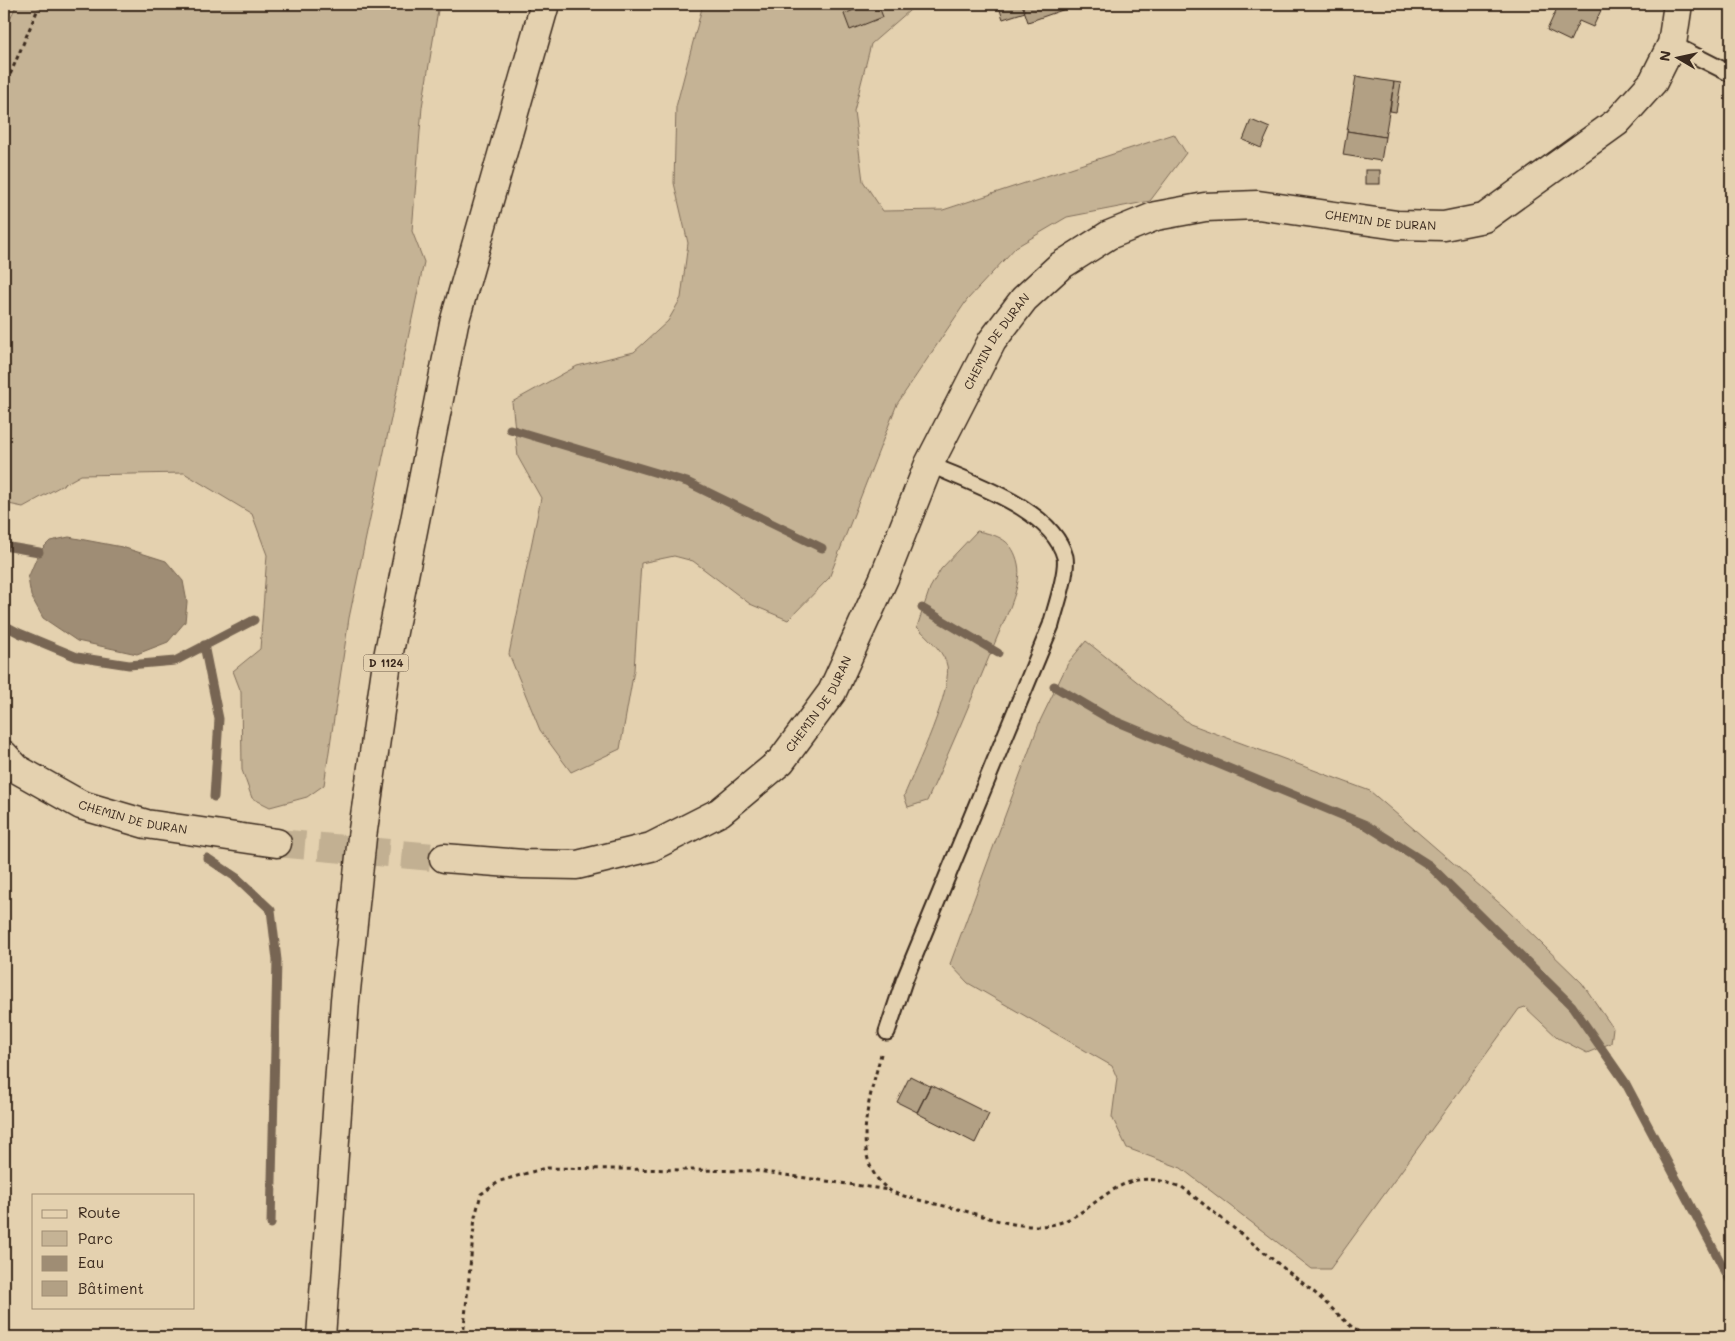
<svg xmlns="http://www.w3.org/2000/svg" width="1735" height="1341" viewBox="0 0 1735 1341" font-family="Mali,sans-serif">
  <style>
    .green { fill: #c5b395; stroke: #806e5a }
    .water { fill: #9f8d74; stroke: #776552 }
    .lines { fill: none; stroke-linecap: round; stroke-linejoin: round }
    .stream { stroke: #776552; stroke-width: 9 }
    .building { fill: #b2a084; stroke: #3b2a1e }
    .street-tunnel { stroke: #c2b092; stroke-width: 28; stroke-dasharray: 28 14; stroke-linecap: butt }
    .lane-casing { stroke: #3b2a1e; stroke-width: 19 }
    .street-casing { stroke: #3b2a1e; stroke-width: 31 }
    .highway-casing { stroke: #3b2a1e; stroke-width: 31 }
    .path { stroke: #3b2a1e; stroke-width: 3; stroke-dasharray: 4 4; stroke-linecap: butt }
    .lane { stroke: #e4d1af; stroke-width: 15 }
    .street { stroke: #e4d1af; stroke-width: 28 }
    .highway { stroke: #e4d1af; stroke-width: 28 }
    .labels { text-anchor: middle; stroke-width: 4.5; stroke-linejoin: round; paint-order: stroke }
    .shield { fill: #e4d1af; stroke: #6e5c4a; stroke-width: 1 }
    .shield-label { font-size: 11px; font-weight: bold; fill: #3b2a1e }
    .street-label { font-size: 12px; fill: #3b2a1e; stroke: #e4d1af }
  </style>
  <rect width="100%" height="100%" fill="#e4d1af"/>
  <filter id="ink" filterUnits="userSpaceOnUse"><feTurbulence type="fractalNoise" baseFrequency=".02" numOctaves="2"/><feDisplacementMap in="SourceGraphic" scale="10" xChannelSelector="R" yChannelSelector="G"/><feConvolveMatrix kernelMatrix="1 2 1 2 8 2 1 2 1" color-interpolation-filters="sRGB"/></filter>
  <g filter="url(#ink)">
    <g class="green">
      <polygon points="17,4 439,4 422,107 412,231 424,262 349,618 324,785 307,797 270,807 252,798 242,770 241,692 233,671 260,649 267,555 252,514 184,473 81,475 23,507 4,503 4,31"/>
      <polygon points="703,4 917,4 871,44 854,111 863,181 883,211 943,210 1174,134 1186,153 1150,201 1067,217 1016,247 967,300 897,404 829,578 788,620 750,604 693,561 674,556 641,563 634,670 620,749 571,772 540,730 509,654 541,498 518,457 512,402 577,366 634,352 668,321 681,298 688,243 674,183 676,107"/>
      <path d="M977,531C998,535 1013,540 1018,564C1023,585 1004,620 996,640C974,694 951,748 927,801L908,807L904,796C914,771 956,685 946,662C941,649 927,637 917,627L930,588L941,569Z"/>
      <polygon points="1086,641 1190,724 1370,791 1504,907 1582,983 1613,1028 1611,1043 1587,1053 1558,1038 1525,1007 1519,1009 1330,1269 1312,1269 1181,1168 1127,1148 1112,1117 1117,1078 1112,1066 968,983 950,964 1040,721 1068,663"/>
    </g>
    <polygon class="water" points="69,537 122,547 166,561 183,581 187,602 185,622 168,642 137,654 77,641 43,618 31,596 28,578 39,552 50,541"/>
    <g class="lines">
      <g class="stream">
        <polyline points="510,429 687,482 822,548"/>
        <polyline points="4,546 39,552"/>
        <polyline points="922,608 998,653"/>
        <polyline points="4,625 19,633 77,657 129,665 175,661 254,620"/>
        <polyline points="204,645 219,719 214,797"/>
        <polyline points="1054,686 1110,719 1366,825 1429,865 1572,1006 1625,1082 1731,1282"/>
        <polyline points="207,858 237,878 271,910 277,960 271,1224"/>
      </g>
    </g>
    <g class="building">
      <polygon points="869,4 878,4 883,17 850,30 844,14"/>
      <polygon points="998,4 1022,4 1025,12 1003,19"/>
      <polygon points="1022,4 1070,4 1071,7 1028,22"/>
      <polygon points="1559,4 1604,4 1593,27 1579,21 1570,41 1547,30"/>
      <polygon points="1356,76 1394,82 1385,137 1347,131"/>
      <polygon points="1394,82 1401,83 1396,112 1390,111"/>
      <polygon points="1251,120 1270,128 1261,148 1243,140"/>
      <polygon points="1347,131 1385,137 1381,161 1343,155"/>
      <rect x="1365" y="170" width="15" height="14"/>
      <polygon points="910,1076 930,1086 917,1112 897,1102"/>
      <polygon points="931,1085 989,1114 975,1143 917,1113"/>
    </g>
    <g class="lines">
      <polyline class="street-tunnel" points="277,843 444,858"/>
      <g class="lane-casing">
        <g id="lane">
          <polyline points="1672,44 1731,74"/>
          <path d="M887,1032L904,981L1051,625C1055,609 1068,573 1065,557C1052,508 970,483 929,464"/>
        </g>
      </g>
      <g class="street-casing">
        <g id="street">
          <path id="s1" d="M4,755L17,769L81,805L146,824L277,843"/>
          <path id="s2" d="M444,858L523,864L577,865L651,847L720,812L781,761L832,692L884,578L929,464L992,341L1024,299L1060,266L1109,235L1156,216L1205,207L1258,205L1397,225L1444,226L1484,218L1617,122L1653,82L1672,44L1678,4"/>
        </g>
      </g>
      <g class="highway-casing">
        <polyline id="highway" points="321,1337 345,1000 362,837 387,662 454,323 545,4"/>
      </g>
      <g class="path">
        <polyline points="4,89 40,4"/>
        <path d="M881,1054C871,1095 847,1159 889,1190C896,1196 945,1206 958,1209C988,1217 1019,1230 1050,1225C1090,1219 1112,1173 1156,1180C1164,1181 1173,1185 1182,1187L1315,1293L1354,1329L1368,1337"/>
        <polyline points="463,1337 475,1217 481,1194 500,1181 545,1168 757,1171 889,1190"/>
      </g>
      <use href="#lane" class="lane"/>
      <use href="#street" class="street"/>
      <use href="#highway" class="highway"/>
    </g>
  </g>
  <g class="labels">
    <rect class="shield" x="363.5" y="654.5" width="45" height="17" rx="4"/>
    <g class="shield-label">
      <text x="386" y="667">D 1124</text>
    </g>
    <g class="street-label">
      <text dy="4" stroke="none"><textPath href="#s2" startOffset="1275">CHEMIN DE DURAN</textPath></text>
      <text dy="4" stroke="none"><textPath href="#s2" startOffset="840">CHEMIN DE DURAN</textPath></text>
      <text dy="4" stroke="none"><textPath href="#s2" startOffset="435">CHEMIN DE DURAN</textPath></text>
      <text dy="4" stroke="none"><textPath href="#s1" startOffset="146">CHEMIN DE DURAN</textPath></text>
    </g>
  </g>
  <rect width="1735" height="1341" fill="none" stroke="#e4d1af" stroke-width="20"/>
  <rect x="10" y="10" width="1715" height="1321" fill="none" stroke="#3b2a1e" stroke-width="2" filter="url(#ink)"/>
  <rect x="32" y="1194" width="162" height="115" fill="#e4d1af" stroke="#a08e75"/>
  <rect x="42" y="1210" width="25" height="8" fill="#e4d1af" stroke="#a08e75"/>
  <text x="78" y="1218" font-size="15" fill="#3b2a1e">Route</text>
  <rect x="42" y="1231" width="25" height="15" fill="#c5b395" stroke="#a08e75"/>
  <text x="78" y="1244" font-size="15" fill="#3b2a1e">Parc</text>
  <rect x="42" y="1256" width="25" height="15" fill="#9f8d74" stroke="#a08e75"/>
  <text x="78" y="1268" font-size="15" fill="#3b2a1e">Eau</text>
  <rect x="42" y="1281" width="25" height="15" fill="#b2a084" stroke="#a08e75"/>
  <text x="78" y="1294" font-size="15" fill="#3b2a1e">Bâtiment</text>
  <g transform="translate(1678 58) rotate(279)" stroke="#e4d1af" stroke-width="4" paint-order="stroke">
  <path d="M0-4L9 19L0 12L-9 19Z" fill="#3b2a1e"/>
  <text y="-8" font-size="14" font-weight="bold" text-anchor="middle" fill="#3b2a1e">N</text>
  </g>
</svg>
